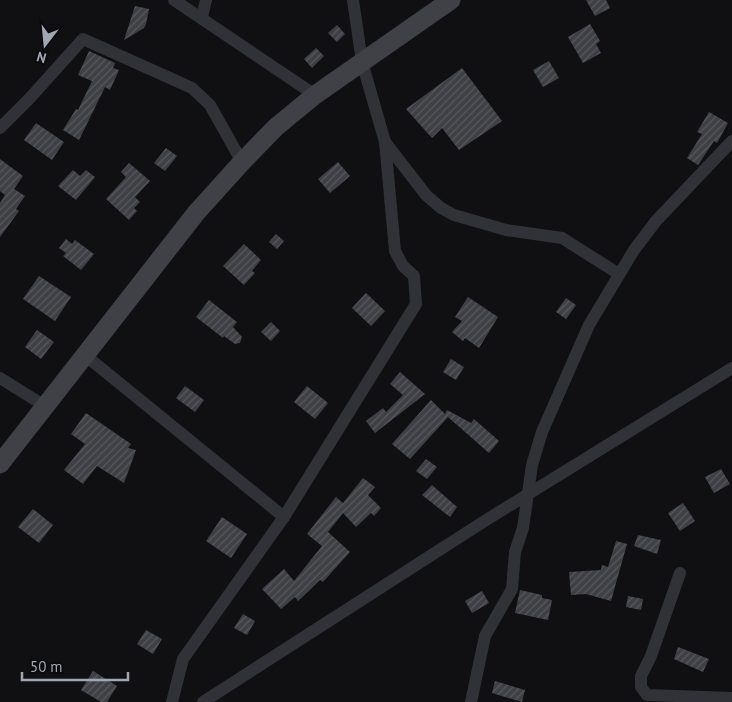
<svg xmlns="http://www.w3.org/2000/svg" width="732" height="702" viewBox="0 0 732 702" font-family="'PT Sans',sans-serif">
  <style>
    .building { fill: url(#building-hatch) }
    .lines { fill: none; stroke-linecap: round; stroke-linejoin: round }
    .street { stroke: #313237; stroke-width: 12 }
    .secondary { stroke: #3f4147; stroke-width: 19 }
  </style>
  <defs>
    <pattern id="building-hatch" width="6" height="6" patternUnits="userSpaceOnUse" patternTransform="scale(1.25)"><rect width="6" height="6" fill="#3f4045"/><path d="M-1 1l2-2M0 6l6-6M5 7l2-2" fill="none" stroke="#58595d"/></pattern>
  </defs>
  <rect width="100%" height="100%" fill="#101012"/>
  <g class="building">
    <polygon points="586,0 606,0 610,8 595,16"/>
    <polygon points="135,6 149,9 146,24 144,28 124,40"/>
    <polygon points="590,24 600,41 596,44 601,53 583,63 568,37"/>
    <polygon points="337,25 345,34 337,42 328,33"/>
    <polygon points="316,48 324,56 312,68 304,59"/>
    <polygon points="89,51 115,63 113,68 119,70 110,90 105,87 79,140 63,130 76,109 78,110 92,81 78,75"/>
    <polygon points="549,61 559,78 543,87 533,70"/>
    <polygon points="462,68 502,121 459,150 442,128 432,138 406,109"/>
    <polygon points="709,112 728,123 717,143 714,141 698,165 687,158 702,134 697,132"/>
    <polygon points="36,123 64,142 52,160 24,140"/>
    <polygon points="166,148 177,156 165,171 154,163"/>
    <polygon points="0,159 23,176 14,189 25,196 16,209 19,211 0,237 0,203 5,195 0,191"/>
    <polygon points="338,162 350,176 330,193 318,179"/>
    <polygon points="129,163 150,181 135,197 140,202 134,208 137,211 129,220 106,199 126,177 121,172"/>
    <polygon points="73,170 80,176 86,170 95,177 76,200 58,186"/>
    <polygon points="276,234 284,241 277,249 269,242"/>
    <polygon points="66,239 72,244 75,240 94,254 81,270 63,256 66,253 59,248"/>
    <polygon points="244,244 261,260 252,271 255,273 244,285 223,266"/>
    <polygon points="39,276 71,297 55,321 23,299"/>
    <polygon points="366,293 385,311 371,326 352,308"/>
    <polygon points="468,297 498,317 479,348 465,338 463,341 452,332 462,321 455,317"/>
    <polygon points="566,298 576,305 566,319 556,312"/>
    <polygon points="209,300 237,322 233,327 242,337 240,343 235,344 224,336 223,338 196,317"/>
    <polygon points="271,322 280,331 271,341 261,332"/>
    <polygon points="37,330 54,342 41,359 25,347"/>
    <polygon points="451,359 464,367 456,380 443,372"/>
    <polygon points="400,372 425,394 375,433 366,421 383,408 386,412 403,395 390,384"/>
    <polygon points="185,386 204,400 195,412 176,398"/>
    <polygon points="307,386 328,403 315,419 294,402"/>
    <polygon points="431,400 445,414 447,410 471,423 474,419 499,441 489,453 448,417 410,459 392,444"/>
    <polygon points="86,413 131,444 128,448 136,450 124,483 97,466 83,484 64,470 85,444 71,434"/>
    <polygon points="426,459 437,467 427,479 416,471"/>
    <polygon points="721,469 730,484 714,493 705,477"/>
    <polygon points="363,478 375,487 368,495 381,508 374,516 371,513 356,527 343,513 328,532 350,552 323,582 320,580 298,601 295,597 281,609 262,589 284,569 294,581 322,546 307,534 336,497 343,503"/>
    <polygon points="432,485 457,507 450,517 422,495"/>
    <polygon points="683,503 695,521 680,531 668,513"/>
    <polygon points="33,509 53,525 39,543 18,527"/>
    <polygon points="222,517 247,534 231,558 206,541"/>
    <polygon points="638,535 661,540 657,554 634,546"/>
    <polygon points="616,541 627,544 611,601 586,594 571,595 569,572 601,570 602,565 608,567"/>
    <polygon points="520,590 542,595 542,598 552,600 548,620 515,613"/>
    <polygon points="482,591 489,603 472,613 465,601"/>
    <polygon points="628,596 643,599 641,610 626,607"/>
    <polygon points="243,614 255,621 247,635 234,628"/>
    <polygon points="146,630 162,639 153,654 137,644"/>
    <polygon points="678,647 709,659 703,672 674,659"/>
    <polygon points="93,671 117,686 107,702 101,702 81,690"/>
    <polygon points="495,681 525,690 522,702 492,693"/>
  </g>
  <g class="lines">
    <g class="street">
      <polyline points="174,0 315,95"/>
      <polyline points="202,17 206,0"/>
      <polyline points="0,128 30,98 83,39 192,88 210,105 242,162"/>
      <polyline points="385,142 426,195 441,208 454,215 506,230 562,238 619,274"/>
      <polyline points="86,356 284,517"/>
      <polyline points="0,378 45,406"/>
      <polyline points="680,573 651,656 641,676 641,687 647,695 732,698"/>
      <polyline points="172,702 183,659 284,517 416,304 414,276 403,266 395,251 385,142 362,62 353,0"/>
      <polyline points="203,702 483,522 732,368"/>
      <polyline points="471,702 485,636 512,589 515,552 523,528 532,465 542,432 589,325 634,250 656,221 732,141"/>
    </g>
    <polyline class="secondary" points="0,464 196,213 242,162 276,127 315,95 451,0"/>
  </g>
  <g transform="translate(45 45) rotate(196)" stroke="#0b0b0d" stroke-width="4" paint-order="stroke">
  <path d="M0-4L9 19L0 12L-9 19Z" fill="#a1a6b3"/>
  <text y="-8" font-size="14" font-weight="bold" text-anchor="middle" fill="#a1a6b3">N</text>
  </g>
  <path d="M22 672v8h106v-8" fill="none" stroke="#a1a6b3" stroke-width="2.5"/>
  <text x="30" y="672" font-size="15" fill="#a1a6b3" stroke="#0b0b0d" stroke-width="4" paint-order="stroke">50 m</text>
</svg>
